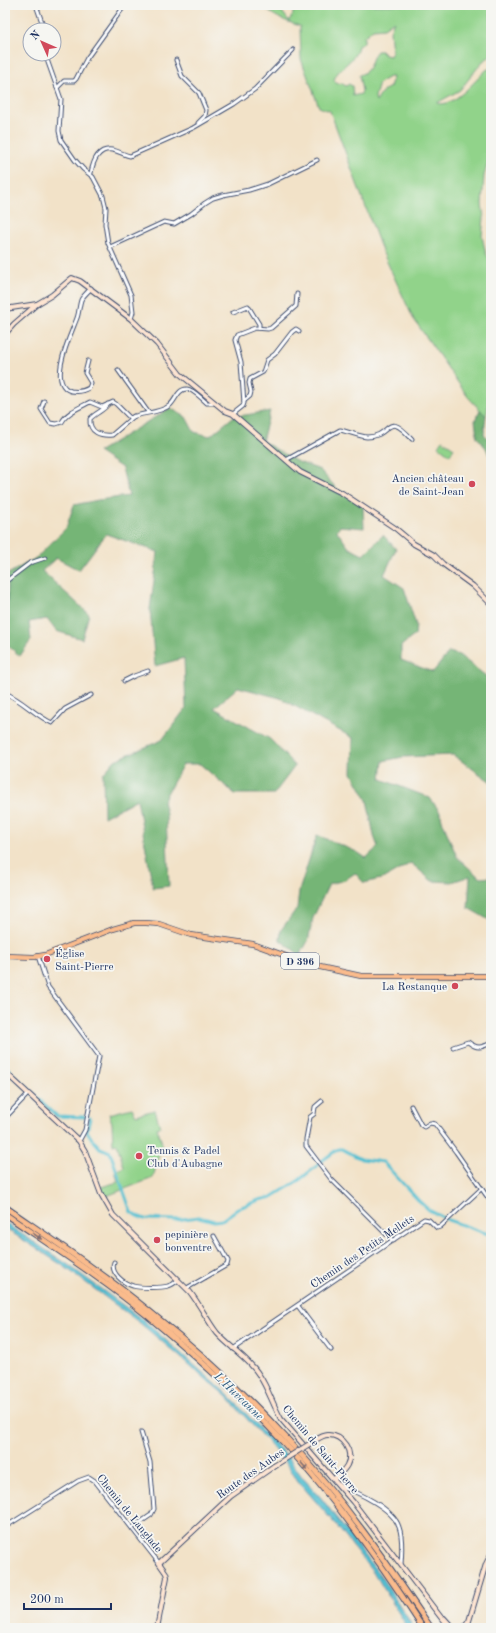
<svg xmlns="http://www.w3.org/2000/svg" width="496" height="1633" viewBox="0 0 496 1633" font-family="'Old Standard TT',serif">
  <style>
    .green { fill: #91d38a; stroke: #568174; fill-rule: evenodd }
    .forest { fill: #74b576; stroke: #48726a }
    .water { fill: #55c0d1; stroke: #387898 }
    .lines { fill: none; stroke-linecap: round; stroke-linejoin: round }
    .canal { stroke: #55c0d1; stroke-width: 3 }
    .street-casing { stroke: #3b4a6e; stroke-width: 5 }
    .secondary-casing { stroke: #3b4a6e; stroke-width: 6 }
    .primary-casing { stroke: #3b4a6e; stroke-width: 6 }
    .highway-casing { stroke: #3b4a6e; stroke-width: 7 }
    .street { stroke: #fff; stroke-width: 3 }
    .secondary { stroke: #fde4d1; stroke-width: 4 }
    .primary { stroke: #fabb8c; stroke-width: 4.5 }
    .highway { stroke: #fabb8c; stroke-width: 5 }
    .secondary-bridge-casing { stroke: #3b4a6e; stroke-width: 6; stroke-linecap: butt }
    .secondary-bridge { stroke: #fde4d1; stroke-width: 4 }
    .oneway { fill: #7f6e73 }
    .poi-dot { fill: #d1495b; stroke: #f6f6f2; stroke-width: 1.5 }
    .labels { text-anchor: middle; stroke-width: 3.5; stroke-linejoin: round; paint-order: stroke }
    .shield { fill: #f6f6f2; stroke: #5d6b8a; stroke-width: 1 }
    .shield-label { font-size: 10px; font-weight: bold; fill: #1b2f5e }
    .poi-label { font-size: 11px; fill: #1b2f5e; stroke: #f6f6f2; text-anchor: start }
    .street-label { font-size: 11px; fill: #1b2f5e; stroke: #f6f6f2 }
    .water-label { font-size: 12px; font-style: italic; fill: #2c5a80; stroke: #f6f6f2 }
  </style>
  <rect width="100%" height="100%" fill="#f6f6f2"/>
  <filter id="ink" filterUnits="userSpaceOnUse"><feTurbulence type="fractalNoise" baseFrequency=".025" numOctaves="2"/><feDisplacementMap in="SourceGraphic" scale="8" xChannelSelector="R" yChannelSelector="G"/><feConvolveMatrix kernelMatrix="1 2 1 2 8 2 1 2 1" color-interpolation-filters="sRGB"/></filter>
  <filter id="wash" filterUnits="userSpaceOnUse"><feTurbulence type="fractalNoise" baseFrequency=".012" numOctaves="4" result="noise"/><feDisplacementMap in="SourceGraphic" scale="16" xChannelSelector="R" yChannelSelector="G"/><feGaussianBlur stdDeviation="0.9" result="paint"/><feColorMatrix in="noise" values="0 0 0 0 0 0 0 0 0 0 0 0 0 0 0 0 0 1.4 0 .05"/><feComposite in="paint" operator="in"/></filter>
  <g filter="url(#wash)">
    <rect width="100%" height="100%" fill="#f2e2c8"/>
    <g class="green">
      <path d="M262,5H277L289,21L293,14V5H491V56L483,61L460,90L437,103C452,109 476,80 486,70L491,68V150L484,176L482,204L484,218L482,236L486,254L491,260V372L488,374C485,389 491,401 486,416L468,397L413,318L382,251L330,111L319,107L301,59L300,26C287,22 271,16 262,5ZM394,21L390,31L392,52L390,56L385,55L381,51H377C371,57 372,67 365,72C363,74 361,74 359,75L362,91L361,94L353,96L352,86L349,84L346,86L341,83L337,84L334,80C338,66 356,62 358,46L364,43V37L373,29L384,28ZM389,77H393L390,87L383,91L376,102L375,97L379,83Z"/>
      <polygon points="442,440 454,448 450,455 438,446"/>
      <polygon points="132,1108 136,1115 155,1110 160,1127 157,1128 162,1143 153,1178 104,1197 101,1187 118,1182 115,1171 124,1167 117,1144 113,1145 112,1123 109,1114"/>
    </g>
    <g class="forest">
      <polygon points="170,408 186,417 194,432 210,436 233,417 270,411 262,441 296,461 320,470 337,489 363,505 364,528 340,526 337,531 349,548 363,555 383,535 396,549 384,575 404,588 416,625 415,635 401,646 401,660 433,672 449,652 459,655 491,680 491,782 453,755 403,757 383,761 381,779 430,798 440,812 443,823 457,857 480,878 491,877 491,921 468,908 470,876 452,882 432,881 411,863 385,878 364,883 355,873 345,880 329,884 313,918 308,941 300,955 280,940 281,930 297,908 299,891 317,835 357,852 366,858 378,847 374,836 367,800 352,773 353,738 280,698 238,687 214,708 270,739 295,766 274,794 235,794 200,764 183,764 163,801 166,814 169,886 153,888 137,799 104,817 103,774 115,760 162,740 186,708 184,658 155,666 150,609 158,552 106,534 79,570 56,558 42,571 89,614 82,639 56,631 47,619 29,622 31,640 20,656 5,643 5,622 7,620 8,574 36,558 66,528 74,505 98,500 129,496 122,468 98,452"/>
      <polygon points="480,410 486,416 484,434 491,441 491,460 486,448 477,437 475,420"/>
    </g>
    <polygon class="water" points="5,1223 67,1264 143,1320 227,1394 286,1455 303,1478 322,1499 380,1575 414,1628 408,1628 378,1579 337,1526 298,1481 287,1465 267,1441 226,1396 140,1323 65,1267 5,1228"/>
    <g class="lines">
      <g class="canal">
        <polyline points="5,1065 14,1076 57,1116 85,1117"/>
        <polyline points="90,1118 87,1131 92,1139"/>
        <polyline points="94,1141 100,1148 110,1152 131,1212 137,1216 145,1219"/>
        <polyline points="319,1163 338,1149 342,1149 361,1159 383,1162 419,1201 429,1210 446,1219"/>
        <polyline points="148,1219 175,1220 199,1217 214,1221 222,1220 239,1208 259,1200 272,1197 298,1181 318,1165"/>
        <polyline points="448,1220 491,1235"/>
      </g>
    </g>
  </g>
  <g filter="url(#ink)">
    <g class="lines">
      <g class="street-casing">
        <g id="street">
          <polyline points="36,5 43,25 44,30"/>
          <polyline points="45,54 61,99 59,131 61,140 75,160 83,169 93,177 103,196 106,208 105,224 108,243 131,295 133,312 131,319"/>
          <polyline points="176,60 182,76 199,93 206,110 205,116 198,123"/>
          <polyline points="57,88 64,81 74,81 76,79 87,58 125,5"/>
          <path d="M91,173C93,162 98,148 112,150C119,151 124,155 130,156L193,128L234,104L255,89L293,50"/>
          <polyline points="110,247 164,222 174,224 191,214 205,203 213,198 223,195 249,190 268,184 317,160"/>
          <polyline points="233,312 248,306 259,324 259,328"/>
          <path d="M88,361L85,373L91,383L89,388C84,391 77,392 71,391C46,384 72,332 77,318C79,313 79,306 81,300C83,296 88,292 91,288"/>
          <polyline points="118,370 148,412"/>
          <path d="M44,401L41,409L50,423L56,424L62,422C67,412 81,407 90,402L102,407L113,402L116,404L130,418C142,412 158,414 169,406C176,401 177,389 187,389C193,389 202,399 207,403H215"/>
          <polyline points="244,401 250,396 251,392 249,383 250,379 263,372 267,360 275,354 292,332 296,329 299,331"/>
          <path d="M108,404C105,410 95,413 90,419C89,433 101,436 112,435L134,416"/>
          <polyline points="233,414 243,406 244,403 241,362 235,340 237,335 255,328 268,329 271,328 296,306 297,294"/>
          <path d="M286,460L340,430C346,431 362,437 367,437C393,437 385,409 412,439"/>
          <polyline points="5,582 30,563 45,558"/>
          <polyline points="124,681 134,676 148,671"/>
          <path d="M5,693C22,700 35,715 52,723L65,709L91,695"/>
          <polyline points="38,956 48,987 99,1056 85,1130 79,1141"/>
          <path d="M453,1047L468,1042C477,1049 481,1048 491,1043"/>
          <polyline points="322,1101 315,1107 314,1114 310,1117 306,1139 306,1146 331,1179 393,1241"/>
          <polyline points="411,1106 421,1125 424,1127 430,1123 435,1124 456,1152 491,1202"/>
          <polyline points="5,1118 28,1094"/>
          <path d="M114,1262C110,1273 123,1283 133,1286C139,1288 162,1288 168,1286C172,1285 175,1283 178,1280"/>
          <polyline points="187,1288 227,1265 228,1261 214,1236"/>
          <polyline points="298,1306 331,1350"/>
          <polyline points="233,1349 424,1219 429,1220 437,1228 440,1227 482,1188"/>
          <path d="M340,1486C357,1492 393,1508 399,1527C403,1538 402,1552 401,1564"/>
          <polyline points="5,1527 78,1481 89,1477 95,1481 159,1563"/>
          <polyline points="132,1528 151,1515 154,1509 150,1462 141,1432"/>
        </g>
      </g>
      <g class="secondary-casing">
        <g id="secondary">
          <polyline points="5,309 37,304 52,295 72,278 80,281 131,319 157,344 180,374 225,411 233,414 300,472 342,493 395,528 414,544 434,555 443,564 473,586 491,604"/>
          <polyline points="5,334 14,324 37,304"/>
          <path d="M5,1072L79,1141L85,1151L101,1194L113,1215L190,1292C200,1305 207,1320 217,1333C230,1348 249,1358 259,1375C268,1388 273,1405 281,1419L353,1502L449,1628"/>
          <path d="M311,1443C316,1440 322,1435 328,1435C343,1435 354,1452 347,1465C344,1471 338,1475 334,1479"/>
          <polyline points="444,1618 453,1628"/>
          <polyline points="157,1628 167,1577 166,1573 159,1563 231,1496 274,1466"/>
          <polyline points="464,1628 469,1621 486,1564 491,1554"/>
        </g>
      </g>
      <g class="primary-casing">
        <polyline id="primary" points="5,956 34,957 45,955 113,929 134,923 146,923 159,924 191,935 253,944 311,965 361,976 491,976"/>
      </g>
      <g class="highway-casing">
        <g id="highway">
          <path d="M5,1207C54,1241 104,1274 150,1312C199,1351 246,1394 288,1440C342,1498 387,1563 431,1628"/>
          <path d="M5,1214C53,1247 103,1279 148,1316C196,1356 243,1398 285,1444C337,1501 381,1563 423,1628"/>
        </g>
      </g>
      <use href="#street" class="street"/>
      <use href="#secondary" class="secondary"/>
      <use href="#primary" class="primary"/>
      <use href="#highway" class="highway"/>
      <g class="secondary-bridge-casing">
        <polyline id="secondary-bridge" points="274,1466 311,1443"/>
      </g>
      <use href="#secondary-bridge" class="secondary-bridge"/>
    </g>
    <defs><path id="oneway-solid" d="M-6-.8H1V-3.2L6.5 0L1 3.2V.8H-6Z"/></defs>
    <g class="oneway">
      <use href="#oneway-solid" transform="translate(37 1236) rotate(35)"/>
      <use href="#oneway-solid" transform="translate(304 1466) rotate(49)"/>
    </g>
  </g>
  <g class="poi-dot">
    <circle cx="472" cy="484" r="4"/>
    <circle cx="47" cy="959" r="4"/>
    <circle cx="455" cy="986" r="4"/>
    <circle cx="139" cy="1156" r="4"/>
    <circle cx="157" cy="1240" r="4"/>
  </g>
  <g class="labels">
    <rect class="shield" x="281" y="953" width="38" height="16" rx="3"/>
    <g class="shield-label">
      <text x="300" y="965">D 396</text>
    </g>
    <g class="poi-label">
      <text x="464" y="482" text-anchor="end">Ancien château<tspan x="464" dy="13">de Saint-Jean</tspan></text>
      <text x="55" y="957">Église<tspan x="55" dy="13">Saint-Pierre</tspan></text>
      <text x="447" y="990" text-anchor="end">La Restanque</text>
      <text x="147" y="1154">Tennis &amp; Padel<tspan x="147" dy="13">Club d'Aubagne</tspan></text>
      <text x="165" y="1238">pepinière<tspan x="165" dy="13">bonventre</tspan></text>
    </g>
    <g class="street-label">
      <text transform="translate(362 1251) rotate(-34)" y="4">Chemin des Petits Mellets</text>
      <text transform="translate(321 1449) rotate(50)" y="4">Chemin de Saint-Pierre</text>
      <text transform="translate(250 1473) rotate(-35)" y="4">Route des Aubes</text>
      <text transform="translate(130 1513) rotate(51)" y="4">Chemin de Langlade</text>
    </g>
    <g class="water-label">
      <text transform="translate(239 1396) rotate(44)" y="4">L'Huveaune</text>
    </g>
  </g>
  <rect width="496" height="1633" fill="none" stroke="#f6f6f2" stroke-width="20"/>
  <g transform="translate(42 42) rotate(315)"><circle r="19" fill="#f6f6f2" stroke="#9ea6b7"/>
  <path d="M0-3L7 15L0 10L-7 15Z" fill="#d1495b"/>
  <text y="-6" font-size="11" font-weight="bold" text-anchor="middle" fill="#1b2f5e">N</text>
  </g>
  <path d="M24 1603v6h87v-6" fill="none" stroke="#1b2f5e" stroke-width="2"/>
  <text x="30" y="1603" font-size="12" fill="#1b2f5e" stroke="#f6f6f2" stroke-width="3" paint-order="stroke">200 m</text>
</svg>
